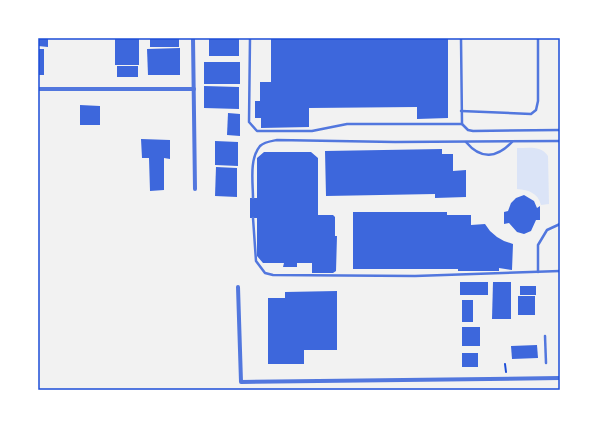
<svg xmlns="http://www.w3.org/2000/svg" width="598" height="428" viewBox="0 0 598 428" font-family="Overpass,sans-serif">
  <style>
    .green { fill: #dbe4f7 }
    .building { fill: #3d67dc }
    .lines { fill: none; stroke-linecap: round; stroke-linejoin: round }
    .path { stroke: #1d4ed8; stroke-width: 2 }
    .service { stroke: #5277de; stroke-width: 2.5 }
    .minor { stroke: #5277de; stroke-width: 4 }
    .neatline { fill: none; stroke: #1d4ed8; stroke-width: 1.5 }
  </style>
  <rect width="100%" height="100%" fill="#f2f2f2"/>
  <path class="green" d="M517,148C528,148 541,145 548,156L549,204L541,205C538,193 529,190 517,189Z"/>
  <g class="building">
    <polygon points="38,38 48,38 48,47 38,46"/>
    <rect x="115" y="38" width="24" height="27"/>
    <rect x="150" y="38" width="29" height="9"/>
    <rect x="209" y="38" width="30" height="18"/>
    <polygon points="271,38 448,38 448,118 417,119 417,107 309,108 309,127 261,128 261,118 255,118 255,101 260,101 260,82 271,82"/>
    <polygon points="180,48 180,75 148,75 147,49"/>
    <rect x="38" y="49" width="6" height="26"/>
    <rect x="204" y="62" width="36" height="22"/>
    <rect x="117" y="66" width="21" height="11"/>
    <polygon points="204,86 239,87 239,109 204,108"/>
    <polygon points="80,105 100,106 100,125 80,125"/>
    <polygon points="228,113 240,114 240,136 227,135"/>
    <polygon points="141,139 170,140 170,159 164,158 164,190 150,191 149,158 142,158"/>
    <polygon points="215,141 238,142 238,166 215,165"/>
    <polygon points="442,149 442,154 453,154 453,171 466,170 466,197 435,198 435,194 326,196 325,151"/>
    <polygon points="264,152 311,152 318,158 318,215 333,215 335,217 335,236 337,236 336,271 333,273 312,273 312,263 297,263 297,267 283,267 284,263 263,263 257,256 257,218 250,218 250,198 257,198 257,158"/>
    <polygon points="216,167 237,168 237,197 215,196"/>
    <polygon points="524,195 534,201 537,208 540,206 540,220 536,220 531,231 524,234 517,232 509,223 504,224 504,212 508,211 511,203 516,198"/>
    <polygon points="353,212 447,212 447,215 471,215 471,225 485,224 490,231 497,237 504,241 513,244 512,270 499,268 499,271 458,271 458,269 353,269"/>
    <rect x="460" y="282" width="28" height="13"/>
    <polygon points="493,282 511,282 511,319 492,319"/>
    <rect x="520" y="286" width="16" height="9"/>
    <polygon points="337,291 337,350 304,350 304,364 268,364 268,298 285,298 285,292"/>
    <rect x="518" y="296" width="17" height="19"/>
    <rect x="462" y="300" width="11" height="22"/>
    <rect x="462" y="327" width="18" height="19"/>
    <polygon points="537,345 538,358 512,359 511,346"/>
    <rect x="462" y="353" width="16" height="14"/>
  </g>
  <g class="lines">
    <polyline class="path" points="505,364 506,372"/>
    <g class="service">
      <polyline points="250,38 249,122 257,131 312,131 347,124 462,124"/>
      <polyline points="461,38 462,124 468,130 473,131 560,130"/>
      <polyline points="461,111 531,114 536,110 538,101 538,38"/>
      <path d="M466,142C481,160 497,158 512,142"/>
      <path d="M253,198C253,183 249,159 260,146C264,142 272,141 277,140L395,142L560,141"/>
      <polyline points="253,218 256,261 265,273 273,275 415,276 560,271"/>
      <polyline points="538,272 538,245 547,230 560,224"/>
      <polyline points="545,336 546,363"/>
    </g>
    <g class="minor">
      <polyline points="193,38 195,189"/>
      <polyline points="38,89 194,89"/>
      <polyline points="238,287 241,382 560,378"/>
    </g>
  </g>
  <rect width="598" height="428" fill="none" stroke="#ffffff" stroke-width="78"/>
  <rect x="39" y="39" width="520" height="350" class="neatline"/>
</svg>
